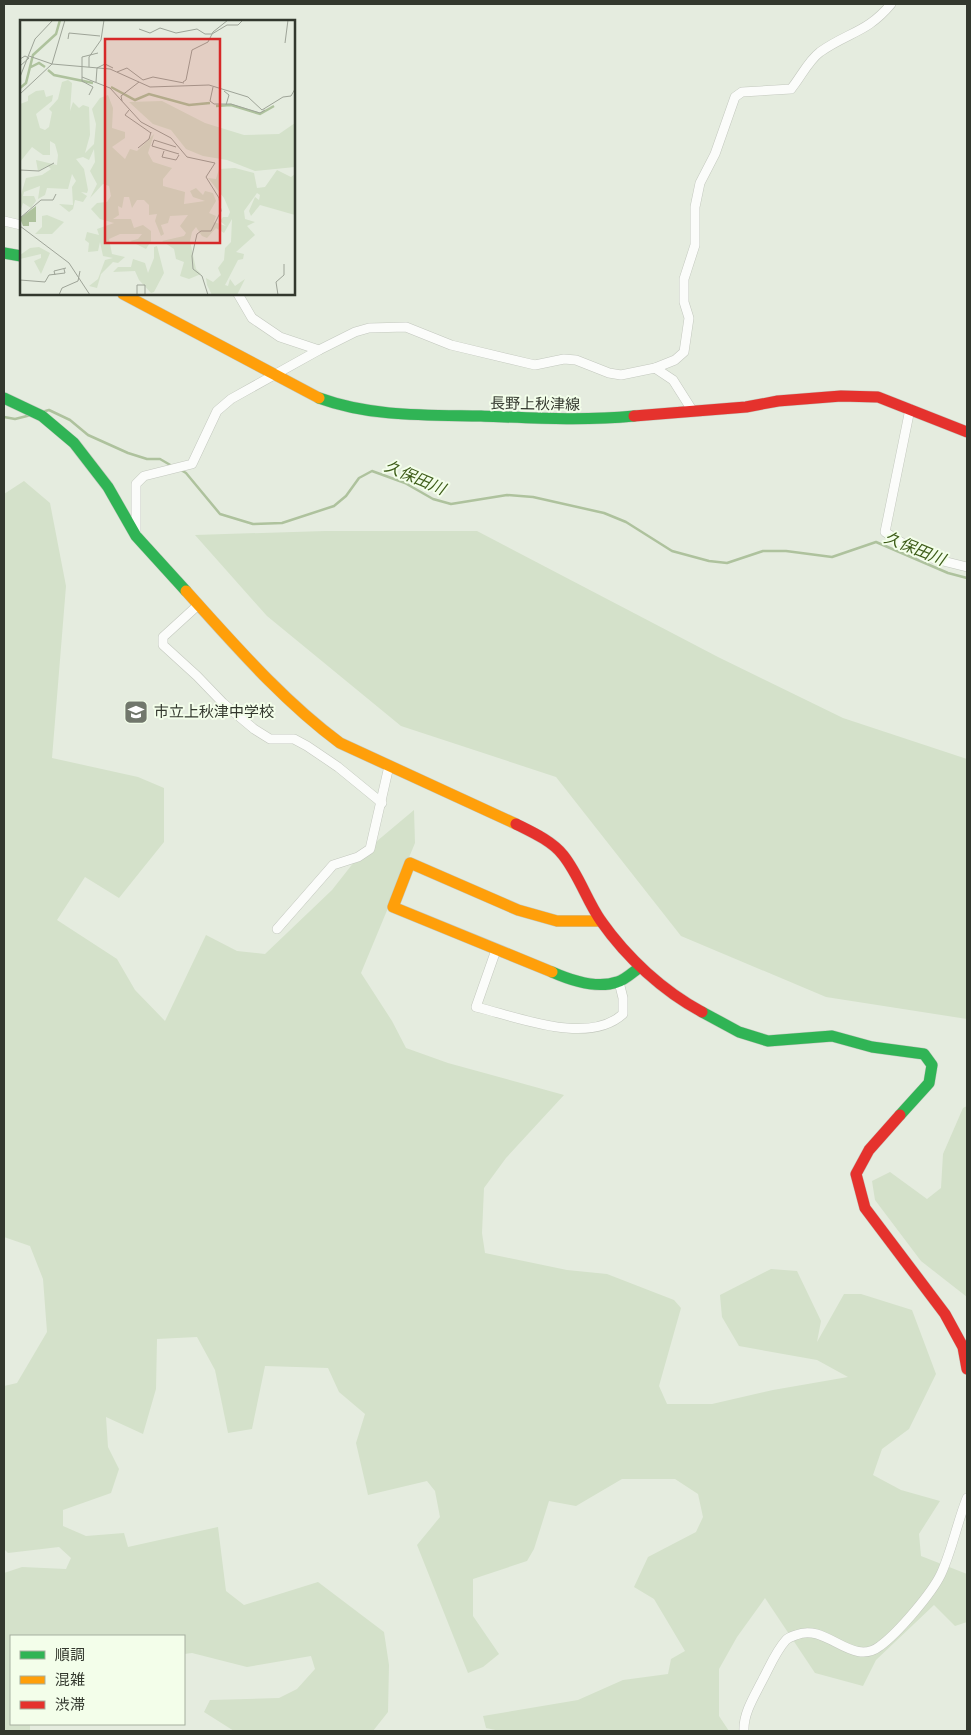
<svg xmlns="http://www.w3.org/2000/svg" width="971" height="1735" viewBox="0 0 971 1735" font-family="'Public Sans','Noto Sans JP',sans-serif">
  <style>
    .green { fill: #d4e1ca }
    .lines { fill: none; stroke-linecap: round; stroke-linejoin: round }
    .stream { stroke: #aec29d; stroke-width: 2.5 }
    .street-casing { stroke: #c3c8be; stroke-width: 10 }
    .fast-casing { stroke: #c3c8be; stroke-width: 12 }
    .slow-casing { stroke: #c3c8be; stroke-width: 12 }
    .jam-casing { stroke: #c3c8be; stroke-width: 12 }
    .street { stroke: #fbfcfa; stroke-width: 9 }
    .fast { stroke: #30b455; stroke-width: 11 }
    .slow { stroke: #ff9f0a; stroke-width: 11 }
    .jam { stroke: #e5322d; stroke-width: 11 }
    .labels { text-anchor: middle; stroke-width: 4; stroke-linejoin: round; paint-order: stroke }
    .street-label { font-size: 15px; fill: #33382e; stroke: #f3feea }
    .poi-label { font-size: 15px; fill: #33382e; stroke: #f3feea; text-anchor: start }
    .water-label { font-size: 16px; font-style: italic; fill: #3d5c18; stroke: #f3feea }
    .inset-river { fill: none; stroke: #aec29d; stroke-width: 2.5 }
    .inset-road { fill: none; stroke: #9ea498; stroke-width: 1 }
    .view { fill: #d62828; fill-opacity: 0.15; stroke: #d62828; stroke-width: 2.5 }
    .inset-edge { fill: none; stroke: #33382e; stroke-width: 2.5 }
  </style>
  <rect width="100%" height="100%" fill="#e5ecdf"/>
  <g class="green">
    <polygon points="24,481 50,503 66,586 52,758 138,777 164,788 164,842 119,898 85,877 57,920 117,959 135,990 165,1021 206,935 237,951 265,954 332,890 358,857 414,810 415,843 361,973 392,1021 406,1048 448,1063 564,1095 506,1158 484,1188 482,1233 485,1253 567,1270 607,1274 674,1300 681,1308 659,1386 667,1404 712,1404 773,1390 848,1377 817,1360 739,1346 722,1317 720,1295 771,1269 797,1271 821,1321 817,1342 844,1294 861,1294 912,1310 936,1374 909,1429 882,1449 873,1475 901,1490 940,1501 919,1534 921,1556 967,1574 967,1622 955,1626 934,1605 876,1660 863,1686 815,1673 765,1598 737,1637 719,1669 719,1716 729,1731 500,1731 486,1728 483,1716 578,1700 623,1680 668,1674 671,1659 685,1651 654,1599 634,1587 648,1557 696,1532 703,1517 698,1494 675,1479 622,1479 576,1506 549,1501 534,1549 527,1561 473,1579 473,1616 499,1654 483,1667 468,1673 417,1545 440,1517 435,1491 427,1481 368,1495 356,1443 365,1414 339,1392 328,1368 265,1366 252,1429 228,1433 215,1370 197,1337 157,1339 156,1389 143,1434 106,1417 108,1447 119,1469 111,1493 63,1510 63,1526 86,1536 124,1533 128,1547 218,1527 226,1591 244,1605 318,1582 384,1632 389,1665 388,1712 373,1731 234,1731 204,1712 210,1700 279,1698 297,1689 315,1669 311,1656 247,1667 192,1653 184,1654 184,1636 11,1636 11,1724 30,1724 30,1731 4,1731 4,1573 22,1567 66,1569 71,1558 59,1547 8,1553 4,1549 4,1386 17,1383 47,1332 43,1279 30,1246 4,1237 4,494"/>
    <polygon points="325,531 477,531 718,657 843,718 967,759 967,1019 826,997 681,936 556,777 401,726 267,616 195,535"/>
    <polygon points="967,1106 967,1297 921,1261 875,1200 872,1181 890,1172 927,1199 941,1188 943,1154 963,1108"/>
  </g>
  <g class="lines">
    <g class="stream">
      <polyline points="42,412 49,410 70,420 88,435 128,453 147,459 160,459 172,466"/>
      <polyline points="4,417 15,419 31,415"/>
      <polyline points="181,470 186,473 220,514 253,524 282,523 334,506 346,496 359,478 372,471 405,483 433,499 451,504 507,495 533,497 604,513 626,522 672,551 709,561 727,563 763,551 786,551 832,557 876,542 948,573 967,578"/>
    </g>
    <g class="street-casing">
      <g id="street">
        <polyline points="4,221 21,225"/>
        <path d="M238,294L252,318L280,337L319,350L355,332L369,328L406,327L451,345L535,365L564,359L576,360L609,373L621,375L655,368L675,360L684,352L689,318L684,302V279L695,245V207L700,183L715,154L735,97L742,92L791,89C801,77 808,61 820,52C848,32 867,33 891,4"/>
        <polyline points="655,368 673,380 692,410"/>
        <polyline points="910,409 885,532 923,556 967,567"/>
        <polyline points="136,535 136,484 144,476 192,464 217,411 231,399 319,350"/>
        <polyline points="197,606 163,637 163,645 197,676 223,703 254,729 270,739 294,739 307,746 338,767 382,803"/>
        <polyline points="277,929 333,865 358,857 370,849 389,766"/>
        <path d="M496,950L476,1007C518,1017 588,1046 623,1014V998L619,982"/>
        <path d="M744,1731C743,1713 755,1695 763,1679C770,1666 776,1651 786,1640C789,1637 793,1636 796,1635C826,1622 852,1668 880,1646C898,1633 932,1593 941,1574C952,1550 957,1523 967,1498"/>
      </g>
    </g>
    <g class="fast-casing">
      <g id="fast">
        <polyline points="4,253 21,256"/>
        <polyline points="4,398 42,416 74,443 108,487 136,536 186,591"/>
        <path d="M319,398C371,417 426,415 481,416C533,418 583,421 634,416"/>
        <path d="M552,972C570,980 597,989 617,982C625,980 633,972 640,967"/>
        <polyline points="702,1012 739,1032 768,1041 832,1036 872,1047 924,1054 932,1065 929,1083 900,1115"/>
      </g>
    </g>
    <g class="slow-casing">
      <g id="slow">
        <polyline points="123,294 319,398"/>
        <path d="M186,591C234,644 282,700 340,743L516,824"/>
        <polyline points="552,972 393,907 410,863 518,910 557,921 601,921"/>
      </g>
    </g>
    <g class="jam-casing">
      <g id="jam">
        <polyline points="634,416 746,407 778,401 841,396 878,397 967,432"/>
        <path d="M516,824C532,832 552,841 563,855C579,875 587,901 601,921C627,958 663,991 702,1012"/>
        <polyline points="900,1115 869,1150 856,1174 865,1208 945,1314 963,1347 967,1369"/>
      </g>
    </g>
    <use href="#street" class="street"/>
    <use href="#fast" class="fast"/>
    <use href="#slow" class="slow"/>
    <use href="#jam" class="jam"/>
  </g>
  <defs>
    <g id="school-square" transform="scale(1.25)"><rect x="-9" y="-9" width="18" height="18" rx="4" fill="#71776c" stroke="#f3feea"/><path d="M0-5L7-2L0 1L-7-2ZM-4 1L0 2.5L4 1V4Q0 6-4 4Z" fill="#fff"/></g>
  </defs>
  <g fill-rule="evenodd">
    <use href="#school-square" x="136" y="712"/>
  </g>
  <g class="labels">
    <g class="street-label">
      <text transform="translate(535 404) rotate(1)" y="5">長野上秋津線</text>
    </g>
    <g class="poi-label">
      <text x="154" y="717">市立上秋津中学校</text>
    </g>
    <g class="water-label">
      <text transform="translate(415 477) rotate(23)" y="6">久保田川</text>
      <text transform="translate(915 548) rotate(22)" y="6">久保田川</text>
    </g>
  </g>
  <g transform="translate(20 20)">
    <rect width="275" height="275" fill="#e5ecdf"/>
    <path d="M48,60L52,63L50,91L53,82L59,88L63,85L69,87L70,115L65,133L74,124L76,104L72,89L80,78L88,75L93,88L92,108L105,112V118L92,127L105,139L110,129L117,131L134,114L128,133L133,142L152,148L143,159V166L165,172L164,184L185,181L173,177L170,171L176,168L183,175L185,171L193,173L196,181L189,193L196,196L194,202L206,206L200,201L203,197H208L210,192L204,178L188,158L196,159L199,149L215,148L234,153L237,168L245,167L257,150L271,157L275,154V195L240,185L231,196L229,191L235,177L239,180L240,175L237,173L224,191L225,199L235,202L227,206L235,215L216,232L224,234L223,239L218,240L205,265L208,266L210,259L215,266L225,259L217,275H192L187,265L186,258L193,262L201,255L198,248L204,240L205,228L211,222L212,199L204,213L196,208L187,218L182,216L176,207L172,212L170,221L176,249L181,254L169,259L160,256L164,242L156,239L154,229L142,221L164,216L166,213L160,206L168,195L150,196L148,203L141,205L144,214L141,216L135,201L137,194L129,195V185L124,180H117L112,188L109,177H104L102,188L98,186L99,195L93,199H111L114,208L123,205L131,211V221L126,229L110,221L118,219L122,214H100L89,219L92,234L105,237L98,243L93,242L81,254L77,268L69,266L78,259L85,240L93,238L83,236L80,222L78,231L68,232L69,223L65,220L67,212L79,215L77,209L94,203L80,199L71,189L77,183L87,182L91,176L89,166L83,164L70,178L77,164L70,151L75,142L74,129L69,140L63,137L56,139L64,149L68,170L67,173L61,172L67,176L63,182L55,180L53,189L49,192L39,184L53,185L52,167L56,161L52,154L48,169L27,168L25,175L18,179L20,166L4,172L3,176H14L16,181L11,188L3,183L0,193V178L6,158L22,155L31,149L28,146L18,151L16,140L37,145L38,135L35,124L30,121V135H23L12,127L0,142V84L8,81V76L16,71L24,70L26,77L33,75L32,81L16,94L20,108L25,110L29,107L32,92L29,89L38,79L42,62ZM142,81L185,103L224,115L259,114L275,103V147L235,151L207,140L183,136L166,129L151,110L133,104L109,82ZM27,195L44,202L32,214H15L22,207V196ZM137,226L144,253L134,272L131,273L119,260L115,251L93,252L98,247H111L113,239L125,243L128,253L134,238V227ZM19,227L30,233L21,254L14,241L21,238V234L0,239V235L10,228Z" fill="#d4e1ca"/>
    <path d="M16,186V202H9V206H3L0,198Z" fill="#aec29d"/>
    <path class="inset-river" d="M9,48L19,43L25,47M28,50L34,55L73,63M91,67L115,80L129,74L169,85L190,83M0,68L6,63L13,35L36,14L40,0M196,86L211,85L240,94L254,86"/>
    <path class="inset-road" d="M119,9L130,13L140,8L156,13L177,9L185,14H192L207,5H218L223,0M48,19L49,13L80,16M265,23L268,0M9,36L32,44M0,39L5,36L9,38L0,46M32,44L90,49L130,67L189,65L228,77L242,90L263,77L271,76L275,69M69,47V37L81,20L84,0M97,52L107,48L123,60L133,57L164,63M0,57L15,19L33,0M62,57L90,68L121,102L151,118L167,137L195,143L186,157L199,178L201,191L191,211H181L177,214L172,236L173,249L182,256L188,275M76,62L77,48L85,44L93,48M163,62L166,60L172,30L188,22L193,12L208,0M193,67L190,81L194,84H211L240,93L245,90M204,71L209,75L206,85M0,74L32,44L45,0M69,75L73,67L62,61V37L78,33M102,81L101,76L119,62M109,90L105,95L131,113M156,127L134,120L132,126L159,134M118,128L129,119L131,112M144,131L142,137L156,140L159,135M0,150L19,151L34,143M0,198L21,180H33L36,174M0,206L49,243L70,275M35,255L34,251L46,248M0,260L25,262L29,255L45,253L44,249M39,275L42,268L58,261L60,251M117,275V265H125V275M258,275L256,262L264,255V244"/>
    <path class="view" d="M85,19H200V223H85Z"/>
    <rect width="275" height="275" class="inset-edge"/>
  </g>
  <rect width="971" height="1735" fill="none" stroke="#33382e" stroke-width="10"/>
  <rect x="10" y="1635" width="175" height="90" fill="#f3feea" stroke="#a6af9f"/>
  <rect x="20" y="1651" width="25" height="8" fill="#30b455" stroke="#a6af9f"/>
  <text x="55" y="1660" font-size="15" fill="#33382e">順調</text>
  <rect x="20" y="1676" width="25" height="8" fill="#ff9f0a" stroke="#a6af9f"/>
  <text x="55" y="1685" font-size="15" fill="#33382e">混雑</text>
  <rect x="20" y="1701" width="25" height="8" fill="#e5322d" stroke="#a6af9f"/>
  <text x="55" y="1710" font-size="15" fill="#33382e">渋滞</text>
</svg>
